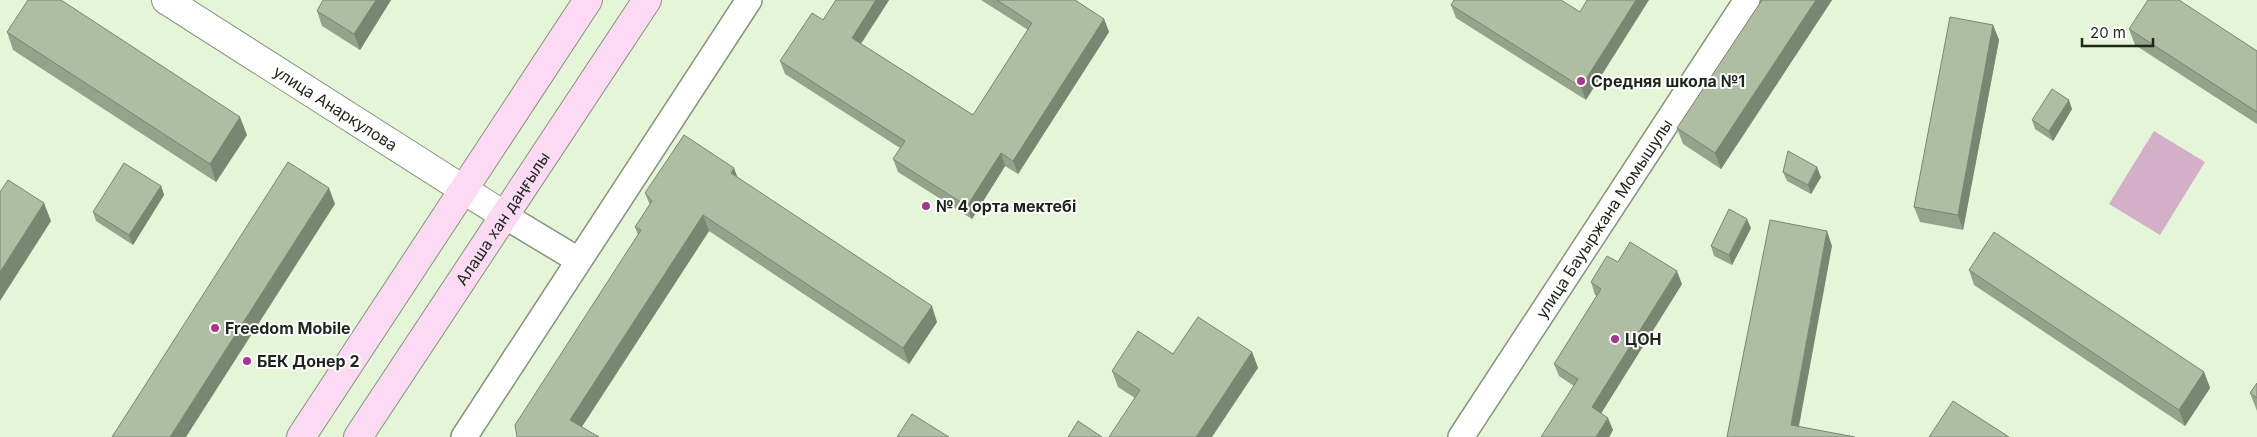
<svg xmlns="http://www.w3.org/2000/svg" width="2257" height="437" viewBox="0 0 2257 437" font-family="Inter,sans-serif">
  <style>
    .pitch { fill: #d4b0c8 }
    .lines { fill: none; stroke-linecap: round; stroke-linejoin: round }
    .minor-casing { stroke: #85947b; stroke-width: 28 }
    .tertiary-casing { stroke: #85947b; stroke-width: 30 }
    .secondary-casing { stroke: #85947b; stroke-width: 30 }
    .minor { stroke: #fff; stroke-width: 25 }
    .tertiary { stroke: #fff; stroke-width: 28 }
    .secondary { stroke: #fcdaf3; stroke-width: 28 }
    .wall { fill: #96a38c }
    .shaded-wall { fill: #7a8572 }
    .building { fill: #afbea3; stroke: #7a8572 }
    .poi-dot { fill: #a9358e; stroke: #fff; stroke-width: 2 }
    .labels { text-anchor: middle; stroke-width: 4; stroke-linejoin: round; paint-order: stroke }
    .poi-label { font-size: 16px; font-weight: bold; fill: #1f251b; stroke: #fff; text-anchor: start }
    .street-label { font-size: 16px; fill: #1f251b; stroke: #fff }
  </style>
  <rect width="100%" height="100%" fill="#e4f5d8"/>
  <polygon class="pitch" points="2154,131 2205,162 2160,235 2109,204"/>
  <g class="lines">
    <g class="minor-casing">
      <g id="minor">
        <polyline points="505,216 578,260"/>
        <polyline points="464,437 749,0"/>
        <path id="s1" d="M1461,437L1747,0"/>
      </g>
    </g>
    <g class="tertiary-casing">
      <g id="tertiary">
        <path id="s2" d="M166,0L505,216"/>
      </g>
    </g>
    <g class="secondary-casing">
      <g id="secondary">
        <polyline points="301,437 588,0"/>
        <path id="s3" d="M358,437L647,0"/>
      </g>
    </g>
    <use href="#minor" class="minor"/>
    <use href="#tertiary" class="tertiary"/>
    <use href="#secondary" class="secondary"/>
  </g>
  <g class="wall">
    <polygon points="391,0 360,50 322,26 317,11"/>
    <polygon points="836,0 889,0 861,44 973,115 1028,30 981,0 1075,0 1104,19 1109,32 1018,174 1005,166 972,219 898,172 893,159 900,148 785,74 780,61 823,20"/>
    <polygon points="1561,0 1586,100 1456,18 1451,5"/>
    <polygon points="1762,0 1832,0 1721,169 1683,144 1677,128"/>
    <polygon points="1993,25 1999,40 1963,230 1920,222 1914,207"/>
    <polygon points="2129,29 2257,51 2257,124 2135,45"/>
    <polygon points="7,32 247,135 216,182 13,50"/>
    <polygon points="2072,109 2053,141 2035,129 2032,120"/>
    <polygon points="1783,172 1821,177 1811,194 1787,181"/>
    <polygon points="738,178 937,322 909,364 709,231 581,427 517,437 638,235 635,227 650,205 645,193"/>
    <polygon points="161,186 164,195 133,245 96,221 93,212"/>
    <polygon points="1751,228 1732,265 1714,256 1711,246"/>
    <polygon points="1618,262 1682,284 1601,413 1613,430 1609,437 1541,437 1574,386 1559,376 1554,364 1597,296 1595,295 1591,282"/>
    <polygon points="1969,270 2204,372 2210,388 2185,426 1974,285"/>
    <polygon points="1252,352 1258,368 1135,398 1118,387 1112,371 1173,354"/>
    <polygon points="2257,383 2257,411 2250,393"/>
  </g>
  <g class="shaded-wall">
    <polygon points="376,0 391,0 360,50 354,34"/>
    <polygon points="876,0 889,0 856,51 852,38"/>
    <polygon points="1636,0 1649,0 1586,100 1581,87"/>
    <polygon points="1816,0 1832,0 1721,169 1715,153"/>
    <polygon points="1104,19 1109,32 1018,174 1013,161"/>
    <polygon points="1993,25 1999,40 1963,230 1958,215"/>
    <polygon points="2069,100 2072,109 2053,141 2049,131"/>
    <polygon points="240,117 247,135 216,182 210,164"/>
    <polygon points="1001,153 1005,166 972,219 967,206"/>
    <polygon points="1817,167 1821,177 1811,194 1808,185"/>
    <polygon points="734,168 740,184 731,173"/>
    <polygon points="161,186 164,195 133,245 129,235"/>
    <polygon points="329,188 335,204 186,437 170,437"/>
    <polygon points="44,203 51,221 0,301 0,272"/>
    <polygon points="703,215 709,231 576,436 570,420"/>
    <polygon points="1747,219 1751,228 1732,265 1729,255"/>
    <polygon points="1827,231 1832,246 1797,437 1791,425"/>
    <polygon points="1677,271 1682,284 1597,420 1592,407"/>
    <polygon points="932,306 937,322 909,364 903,348"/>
    <polygon points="1252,352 1258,368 1212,437 1196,437"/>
    <polygon points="2204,372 2210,388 2185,426 2179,410"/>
    <polygon points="1608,418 1613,430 1609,437 1596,437"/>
  </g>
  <g class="building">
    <polygon points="28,0 61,0 240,117 210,164 7,32"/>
    <polygon points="323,0 376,0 354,34 317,11"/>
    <polygon points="836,0 876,0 852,38 973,115 1032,23 997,0 1075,0 1104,19 1013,161 1001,153 967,206 893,159 905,141 780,61 812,13 823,20"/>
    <polygon points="1454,0 1561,0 1580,12 1587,0 1636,0 1581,87 1451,5"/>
    <polygon points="1762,0 1816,0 1715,153 1677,128"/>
    <polygon points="2148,0 2179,0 2257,51 2257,112 2129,29"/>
    <polygon points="1950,17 1993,25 1958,215 1914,207"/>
    <polygon points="2052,89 2069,100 2049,131 2032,120"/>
    <polygon points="684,135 734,168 731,173 932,306 903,348 703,215 570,420 599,437 517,437 515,425 641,230 635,227 652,201 645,193"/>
    <polygon points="1788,151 1817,167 1808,185 1783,172"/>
    <polygon points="288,162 329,188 170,437 112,437"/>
    <polygon points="124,163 161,186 129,235 93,212"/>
    <polygon points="8,180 44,203 0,272 0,192"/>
    <polygon points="1729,209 1747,219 1729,255 1711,246"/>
    <polygon points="1770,220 1827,231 1791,425 1855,437 1727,437"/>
    <polygon points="1994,232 2204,372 2179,410 1969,270"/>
    <polygon points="1630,242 1677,271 1592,407 1608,418 1596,437 1541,437 1578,379 1554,364 1601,289 1591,282 1607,256 1618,262"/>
    <polygon points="1198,317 1252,352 1196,437 1109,437 1140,390 1112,371 1138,331 1173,354"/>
    <polygon points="2257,383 2257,398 2250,393"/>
    <polygon points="1953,401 2009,437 1929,437"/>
    <polygon points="912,414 949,437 897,437"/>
    <polygon points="1078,421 1102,437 1068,437"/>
  </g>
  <g class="poi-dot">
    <circle cx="1581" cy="81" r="5"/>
    <circle cx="926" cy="206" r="5"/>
    <circle cx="215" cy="328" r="5"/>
    <circle cx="1615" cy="339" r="5"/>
    <circle cx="247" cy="361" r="5"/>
  </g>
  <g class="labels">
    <g class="poi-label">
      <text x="1591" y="87">Средняя школа №1</text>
      <text x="936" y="212">№ 4 орта мектебі</text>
      <text x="225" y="334">Freedom Mobile</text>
      <text x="1625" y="345">ЦОН</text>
      <text x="257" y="367">БЕК Донер 2</text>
    </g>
    <g class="street-label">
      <text dy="6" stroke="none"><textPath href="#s2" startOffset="201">улица Анаркулова</textPath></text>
      <text dy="6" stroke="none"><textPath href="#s1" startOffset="261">улица Бауыржана Момышулы</textPath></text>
      <text dy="6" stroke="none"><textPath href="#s3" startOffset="262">Алаша хан даңғылы</textPath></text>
    </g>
  </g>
  <path d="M2082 38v8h71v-8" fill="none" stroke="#1f251b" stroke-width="2.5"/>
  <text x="2090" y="38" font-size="15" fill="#1f251b" stroke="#ffffff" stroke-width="4" paint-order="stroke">20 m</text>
</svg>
